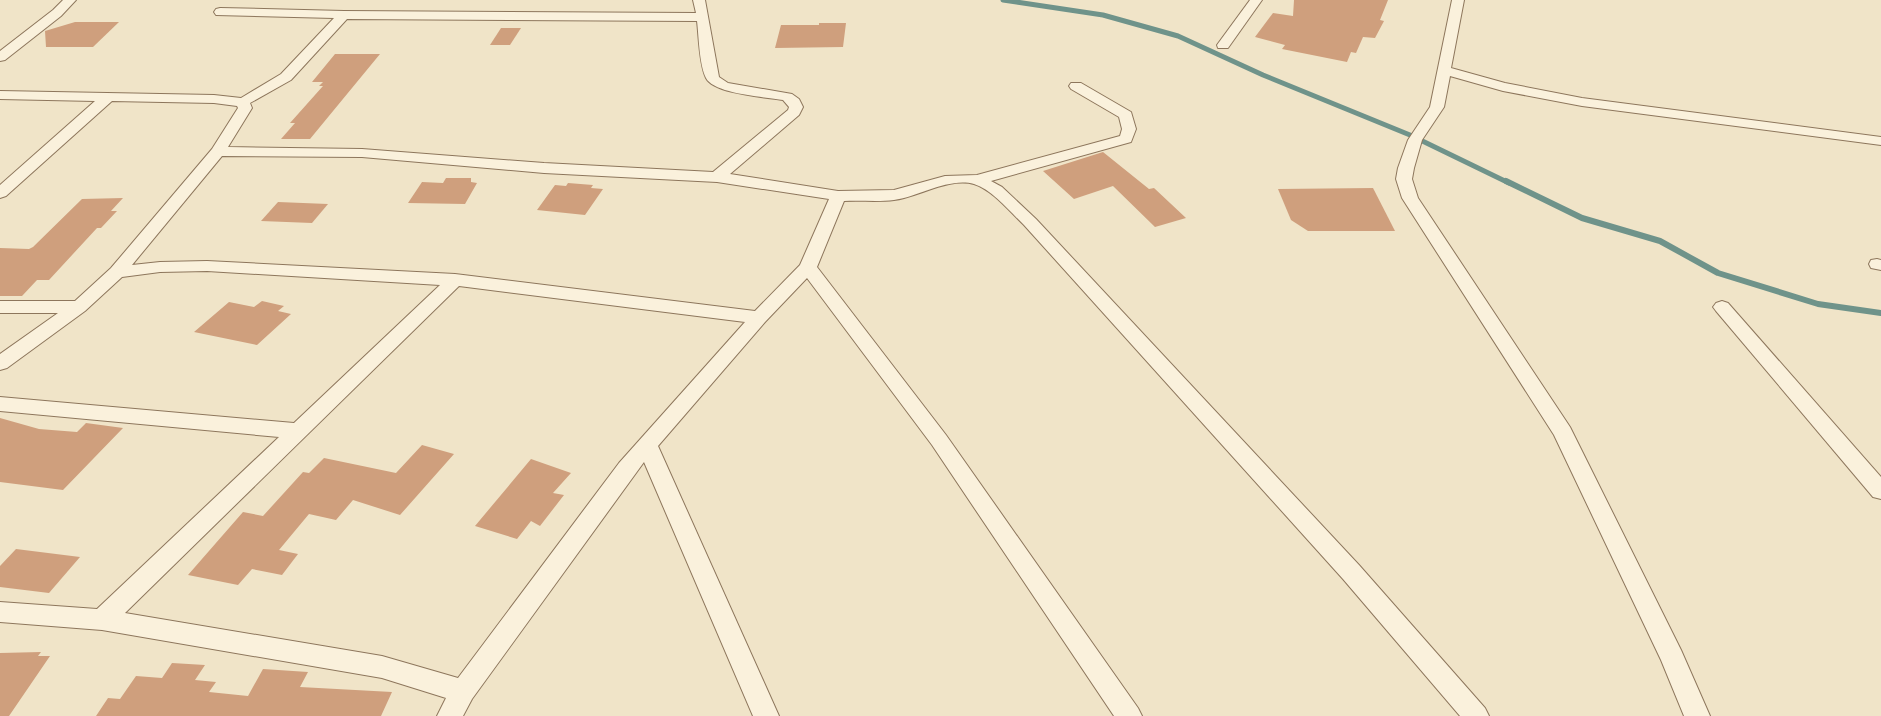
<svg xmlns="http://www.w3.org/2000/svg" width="1881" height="716" viewBox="0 0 1881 716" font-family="'Roboto Serif',serif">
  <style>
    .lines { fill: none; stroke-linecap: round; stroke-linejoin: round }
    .stream-far1 { stroke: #6f938a; stroke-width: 5 }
    .stream { stroke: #6f938a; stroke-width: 6 }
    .building { fill: #cf9f7d }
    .minor-casing { stroke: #8d765c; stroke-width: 2 }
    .minor { fill: #faf1dc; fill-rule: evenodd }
  </style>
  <rect width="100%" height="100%" fill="#f0e4c8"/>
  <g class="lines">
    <polyline class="stream-far1" points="1003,0 1103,15 1178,36 1263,75 1410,135 1509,183"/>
    <polyline class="stream" points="1506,181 1582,218 1660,241 1718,273 1818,304 1881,313"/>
  </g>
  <g class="building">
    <polygon points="1294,0 1388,0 1380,20 1384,21 1375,38 1363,37 1356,53 1351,52 1347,62 1282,49 1285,45 1255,37 1273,13 1293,16"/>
    <polygon points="75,22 119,22 93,47 46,47 45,31"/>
    <polygon points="819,23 846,23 843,47 775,48 781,25 819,25"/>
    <polygon points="501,28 521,28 510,45 490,45"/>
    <polygon points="335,54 380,54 310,139 281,139 295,123 290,123 323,86 319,86 323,82 312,82"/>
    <polygon points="1103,152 1149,189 1154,188 1186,218 1155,227 1113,186 1074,199 1043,171"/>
    <polygon points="446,178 471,178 471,182 477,183 465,204 408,203 422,182 443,183"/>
    <polygon points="568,183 593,185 591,188 603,189 585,215 537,210 555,185 566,186"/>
    <polygon points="1373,188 1395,231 1308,231 1291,220 1278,189"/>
    <polygon points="123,198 111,211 117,211 101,228 97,228 49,280 37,280 22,296 0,296 0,248 29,249 33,247 82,199"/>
    <polygon points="278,202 328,204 312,223 261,221"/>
    <polygon points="262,301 284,306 278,311 291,314 257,345 194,332 229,302 254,307"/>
    <polygon points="0,418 39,429 77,432 86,423 123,428 63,490 0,482"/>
    <polygon points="422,445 454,454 400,515 353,500 336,520 309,514 279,550 298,554 282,575 252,569 238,585 188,575 243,512 263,516 303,472 309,473 324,458 396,473"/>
    <polygon points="531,459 571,473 553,493 564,495 540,526 531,521 517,539 475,526"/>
    <polygon points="16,549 80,557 49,593 0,587 0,566"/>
    <polygon points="41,652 38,656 50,656 9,716 0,716 0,653"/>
    <polygon points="172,663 205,665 195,680 216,682 209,692 248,696 263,669 308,672 300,687 392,692 381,716 96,716 108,698 120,699 136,676 162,678"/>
  </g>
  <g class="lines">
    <g class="minor-casing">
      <g id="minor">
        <polygon points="63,0 76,0 61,16 5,60 0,61 0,51 53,10"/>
        <path d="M693,0H705L719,77L728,83L792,94L799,99L803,107L799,115L730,174L838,191L894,190L945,176L977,175L1120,136L1122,129L1119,117L1071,89L1069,86L1071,83H1081L1131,112L1136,129L1131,142L991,181L1002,187L1036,219L1359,565L1485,708L1489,716H1460L1343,579L1024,225C1010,212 993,190 974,184C949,177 918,197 894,200C878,202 860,200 844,201L817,267L946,435L1138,708L1142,716H1114L932,445L807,278L765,322L658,446L779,716H753L644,462L472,699L463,716H437L446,698L382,678L102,630L0,622V602L97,609L279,437L0,411V397L294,423L440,285L207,271L160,272L122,277L85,311L7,368L0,370V354L58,313H0V301H75L111,268L212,149L238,108L237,106L214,103L112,101L6,196L0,198V185L95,101L0,99V91L214,95L241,98L281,74L334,18L216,15L214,12L216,9L220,8L344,11L696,13ZM347,19L697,21C699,37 699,64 706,78C714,94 766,97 783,100L789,107L788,110L713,172L544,163L362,149L228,147L252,108L250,103L291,80ZM222,156L362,157L544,173L717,182L829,199L800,265L755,311L455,274L207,261L160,262L132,265ZM459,286L745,322L619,463L458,678L382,656L125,613Z"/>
        <polygon points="1250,0 1262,0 1228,48 1218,48 1217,45"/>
        <polygon points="1452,0 1464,0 1451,68 1505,83 1582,98 1881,137 1881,145 1582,106 1503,91 1450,76 1444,107 1422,140 1414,168 1412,179 1418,198 1570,427 1681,650 1710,716 1684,716 1661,660 1554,435 1402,198 1396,179 1398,168 1408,140 1430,107"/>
        <polygon points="1877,259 1881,260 1881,270 1871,268 1869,264 1871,260"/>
        <polygon points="1722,301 1728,303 1881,477 1881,499 1873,497 1716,311 1713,307 1716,303"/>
      </g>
    </g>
    <use href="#minor" class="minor"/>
  </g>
</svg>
